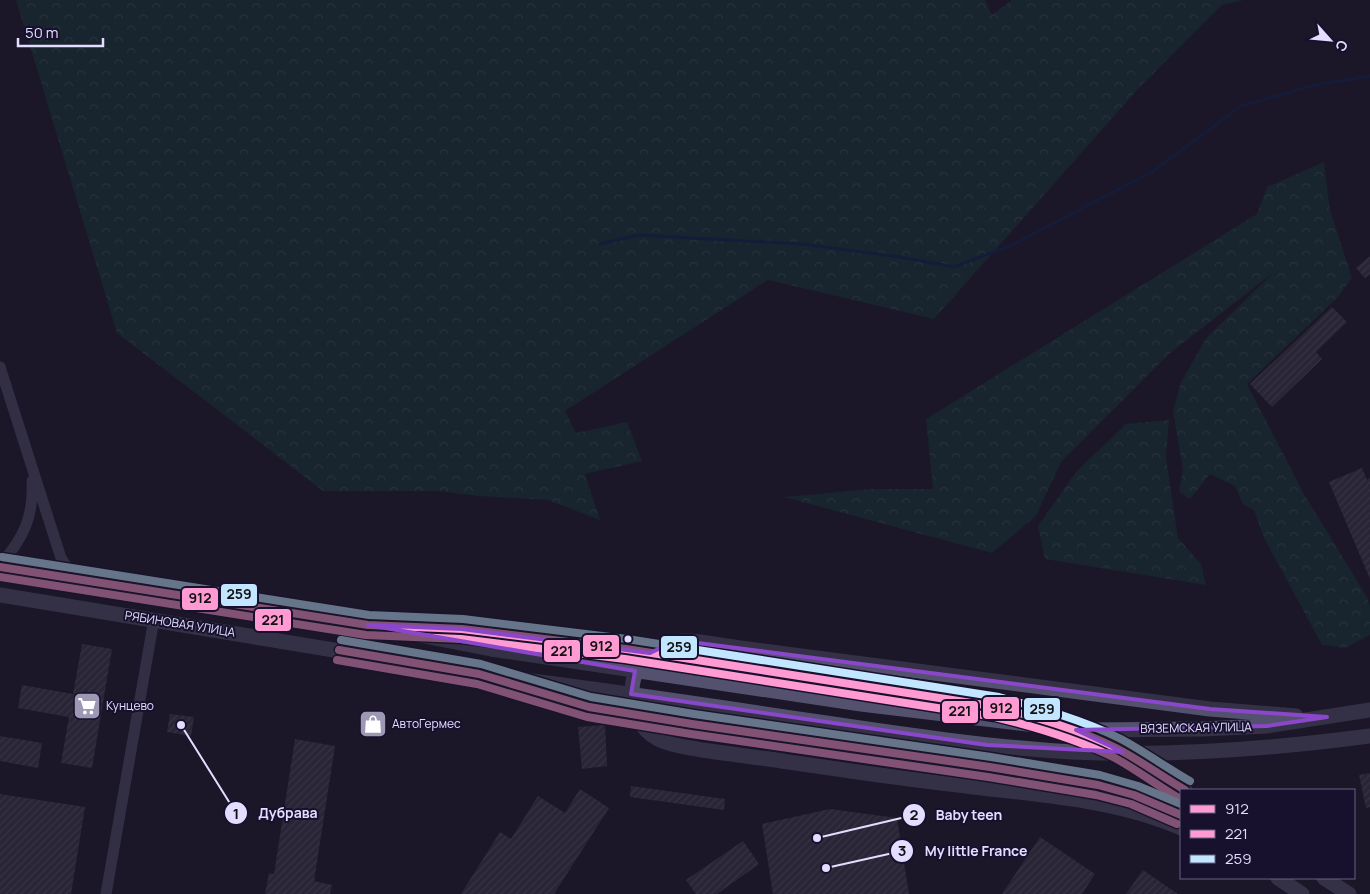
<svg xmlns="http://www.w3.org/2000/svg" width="1370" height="894" viewBox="0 0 1370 894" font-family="Manrope,sans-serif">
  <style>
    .forest { fill: url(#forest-crowns) }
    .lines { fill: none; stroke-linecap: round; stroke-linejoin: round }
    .stream { stroke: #0d234e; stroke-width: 3 }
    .building { fill: url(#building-hatch) }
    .minor { stroke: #4f4d68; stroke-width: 11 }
    .secondary { stroke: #53516e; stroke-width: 15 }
    .secondary-bridge { stroke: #53516e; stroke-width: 15 }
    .bus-1-casing { stroke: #17112e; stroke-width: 11 }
    .bus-2-casing { stroke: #17112e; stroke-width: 11 }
    .bus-3-casing { stroke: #17112e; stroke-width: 11 }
    .bus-1 { stroke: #ff9ad2; stroke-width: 8 }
    .bus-2 { stroke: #ff9ad2; stroke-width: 8 }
    .bus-3 { stroke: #c2e6ff; stroke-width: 8 }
    .marked { fill: none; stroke: #8b47c9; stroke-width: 4; stroke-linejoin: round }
    .bus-dot { fill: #e3deff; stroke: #17112e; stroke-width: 2 }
    .labels { text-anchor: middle; stroke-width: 4; stroke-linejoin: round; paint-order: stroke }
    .street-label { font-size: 12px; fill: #e3deff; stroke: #17112e }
    .poi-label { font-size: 12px; fill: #e3deff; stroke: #17112e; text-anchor: start }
    .leader { fill: none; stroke: #e3deff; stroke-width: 2 }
    .callout-dot { fill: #e3deff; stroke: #17112e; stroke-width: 2 }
    .mark-label { font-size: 15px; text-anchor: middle; font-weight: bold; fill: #111 }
    .callout-label { font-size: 14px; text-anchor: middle; font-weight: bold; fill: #e3deff; stroke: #17112e; stroke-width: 4; stroke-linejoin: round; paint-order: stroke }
    .line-badge { stroke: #17112e; stroke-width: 2 }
    .pale-badge-label { font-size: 14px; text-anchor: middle; font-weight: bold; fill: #111 }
  </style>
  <defs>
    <pattern id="forest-crowns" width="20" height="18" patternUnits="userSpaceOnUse" patternTransform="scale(1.25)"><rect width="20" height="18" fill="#153436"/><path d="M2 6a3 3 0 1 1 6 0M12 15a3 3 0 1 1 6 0" fill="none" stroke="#375154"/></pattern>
    <pattern id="building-hatch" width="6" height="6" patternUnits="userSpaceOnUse" patternTransform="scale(1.25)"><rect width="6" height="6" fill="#3a3649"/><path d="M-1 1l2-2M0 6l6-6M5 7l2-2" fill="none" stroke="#565364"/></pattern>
  </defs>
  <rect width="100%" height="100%" fill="#1b1728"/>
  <g class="forest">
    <polygon points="16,0 985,0 992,15 1012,0 1244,0 1222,5 1138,89 934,319 768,280 565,411 576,433 627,422 642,461 585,474 600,520 548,500 478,496 439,491 323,491 117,333"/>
    <polygon points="1324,162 1330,210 1352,278 1338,297 1247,384 1304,494 1367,597 1370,607 1370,635 1345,648 1322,645 1264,538 1254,510 1243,504 1235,486 1210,474 1190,499 1179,492 1183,470 1173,411 1181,382 1207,337 1273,273 1170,353 1061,462 1036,516 992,553 784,497 871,489 933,489 926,419 1257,214 1267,187"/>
    <polygon points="1169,420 1166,457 1178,538 1201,564 1206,585 1045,559 1038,526 1076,472 1126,424"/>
  </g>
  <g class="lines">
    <polyline class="stream" points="600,244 638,235 802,244 900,257 954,267 1012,245 1152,172 1241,106 1315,85 1370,76"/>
  </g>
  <g class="building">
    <polygon points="1370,256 1370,274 1365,278 1356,268"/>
    <polygon points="1332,307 1347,322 1316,352 1322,359 1272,407 1250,384"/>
    <polygon points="1362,468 1367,480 1370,478 1370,579 1329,482"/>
    <polygon points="82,644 112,649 92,768 61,763 69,717 18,708 22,685 73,694"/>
    <polygon points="170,714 194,717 191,736 167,732"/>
    <polygon points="605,725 607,766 582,769 578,727"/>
    <polygon points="0,736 42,743 38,768 0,761"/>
    <polygon points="295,739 335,746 314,881 332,885 330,894 265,894 269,873 274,874"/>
    <polygon points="1370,773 1370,807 1366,808 1359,775"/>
    <polygon points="631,786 725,799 724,810 630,797"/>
    <polygon points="580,789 609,808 554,894 461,894 500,832 511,839 538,796 565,813"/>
    <polygon points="0,794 85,807 71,894 0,894"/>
    <polygon points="830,809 897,818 909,894 773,894 762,824"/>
    <polygon points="1040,837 1095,874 1082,894 1002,894"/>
    <polygon points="743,841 759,864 717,894 696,894 686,880"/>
    <polygon points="1143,870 1178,894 1126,894"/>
  </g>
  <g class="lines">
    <g class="minor">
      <polyline points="0,367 61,558 70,572 83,579"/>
      <path d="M0,565C23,539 34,517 32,481"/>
      <polyline points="106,894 154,619"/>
    </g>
    <g class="secondary">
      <polyline points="0,567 89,582 376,626"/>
      <polyline points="0,595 479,674 589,707 692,724 990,767 1098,785 1134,795 1181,815"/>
      <polyline points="368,625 491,649 861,704 1061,728 1093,730 1202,729 1267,726 1370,710"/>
      <polyline points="417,627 462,629 626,649 798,676"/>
      <polyline points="733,647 1210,709 1296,716"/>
      <path d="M525,680C626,693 726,708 826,723C907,735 989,747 1072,752C1171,757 1271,749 1370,736"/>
      <path d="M782,761C843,770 904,779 966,786C1037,795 1115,799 1181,828"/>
      <polyline points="1278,878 1302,894"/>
      <polyline points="1324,878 1349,894"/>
    </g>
    <g class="secondary-bridge">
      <path d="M733,647C712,644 686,637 665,644C624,659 620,718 658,739C671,746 687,747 702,750C729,754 755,757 782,761"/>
      <polyline points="798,676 997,707 1054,722 1132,757 1185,790"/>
    </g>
    <g class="bus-1-casing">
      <g id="bus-1">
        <path d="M0,567L368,625L462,629L626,649L997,707C1038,718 1078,729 1116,748C1140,760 1162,777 1185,790"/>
        <polyline points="339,650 479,674 589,707 692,724 990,767 1098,785 1134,795 1181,815"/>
      </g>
    </g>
    <g class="bus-2-casing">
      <g id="bus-2">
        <path d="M0,577L366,635L461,639L625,659L995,717C1036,727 1077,739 1115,758C1137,770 1158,786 1180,799"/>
        <polyline points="337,660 477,684 587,717 691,734 988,777 1096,795 1131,804 1177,824"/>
      </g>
    </g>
    <g class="bus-3-casing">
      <g id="bus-3">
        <path d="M2,557L369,615L463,619L627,639L999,697C1040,708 1083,720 1121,739C1145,752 1167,768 1190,781"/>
        <polyline points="341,640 481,664 591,697 694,714 991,757 1100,775 1138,786 1181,804"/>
      </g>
    </g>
    <use href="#bus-1" class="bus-1"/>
    <use href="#bus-2" class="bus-2"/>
    <use href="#bus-3" class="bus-3"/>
  </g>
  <path d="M0 0H1370V894H0ZM368,625L462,629L650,653L673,642H690L1210,709L1327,717L1267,726L1076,730L1123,752L987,745L631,694L635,671Z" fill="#1b1728" fill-opacity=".55" fill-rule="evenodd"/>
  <path class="marked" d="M368,625L462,629L650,653L673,642H690L1210,709L1327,717L1267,726L1076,730L1123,752L987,745L631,694L635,671Z"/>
  <defs>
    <g id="supermarket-square" transform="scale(1.4375)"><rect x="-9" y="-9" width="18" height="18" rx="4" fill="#9d98b4" stroke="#17112e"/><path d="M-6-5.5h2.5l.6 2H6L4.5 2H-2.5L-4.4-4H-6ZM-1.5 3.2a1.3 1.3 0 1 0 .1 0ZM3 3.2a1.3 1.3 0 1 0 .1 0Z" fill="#fff"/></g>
    <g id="shop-square" transform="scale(1.4375)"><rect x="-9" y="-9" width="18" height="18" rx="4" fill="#9d98b4" stroke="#17112e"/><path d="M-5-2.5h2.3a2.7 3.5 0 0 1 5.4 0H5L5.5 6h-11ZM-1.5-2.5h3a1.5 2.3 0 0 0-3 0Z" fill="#fff"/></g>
  </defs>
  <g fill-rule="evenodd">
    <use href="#supermarket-square" x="87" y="706"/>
    <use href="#shop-square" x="373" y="724"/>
  </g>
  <circle class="bus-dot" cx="628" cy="639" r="4.5"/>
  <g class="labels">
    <g class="street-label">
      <text transform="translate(180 624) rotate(9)" y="4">РЯБИНОВАЯ УЛИЦА</text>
      <text transform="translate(1196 728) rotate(-1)" y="4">ВЯЗЕМСКАЯ УЛИЦА</text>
    </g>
    <g class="poi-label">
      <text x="106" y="710">Кунцево</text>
      <text x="392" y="728">АвтоГермес</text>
    </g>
  </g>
  <path class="leader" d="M181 725L236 813M817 838L914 815M826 868L902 851"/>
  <g class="callout-dot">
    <circle cx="181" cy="725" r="5"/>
    <circle cx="817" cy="838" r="5"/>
    <circle cx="826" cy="868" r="5"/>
    <circle cx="236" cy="813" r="12"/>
    <circle cx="914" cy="815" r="12"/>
    <circle cx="902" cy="851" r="12"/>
  </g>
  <g class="mark-label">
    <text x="236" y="819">1</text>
    <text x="914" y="820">2</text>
    <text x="902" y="856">3</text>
  </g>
  <g class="callout-label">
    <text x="288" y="818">Дубрава</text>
    <text x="969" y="820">Baby teen</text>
    <text x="976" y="856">My little France</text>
  </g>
  <g class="line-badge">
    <rect x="220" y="583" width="38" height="24" rx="5" fill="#c2e6ff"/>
    <rect x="181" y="587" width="38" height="24" rx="5" fill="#ff9ad2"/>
    <rect x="254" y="608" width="38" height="24" rx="5" fill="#ff9ad2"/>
    <rect x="582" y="634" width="38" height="24" rx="5" fill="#ff9ad2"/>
    <rect x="660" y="635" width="38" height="24" rx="5" fill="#c2e6ff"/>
    <rect x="543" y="639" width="38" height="24" rx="5" fill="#ff9ad2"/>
    <rect x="982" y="696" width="38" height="24" rx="5" fill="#ff9ad2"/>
    <rect x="1023" y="697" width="38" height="24" rx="5" fill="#c2e6ff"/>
    <rect x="941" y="700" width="38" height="24" rx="5" fill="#ff9ad2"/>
  </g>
  <g class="pale-badge-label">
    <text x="239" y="599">259</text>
    <text x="200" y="603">912</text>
    <text x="273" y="625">221</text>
    <text x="601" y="651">912</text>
    <text x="679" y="652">259</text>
    <text x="562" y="656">221</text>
    <text x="1001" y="713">912</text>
    <text x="1042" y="714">259</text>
    <text x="960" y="716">221</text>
  </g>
  <rect x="1180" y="789" width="175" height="90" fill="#17112e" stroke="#696382"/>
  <rect x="1190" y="805" width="25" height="8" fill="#ff9ad2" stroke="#696382"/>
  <text x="1225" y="814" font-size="15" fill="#e3deff">912</text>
  <rect x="1190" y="830" width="25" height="8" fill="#ff9ad2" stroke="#696382"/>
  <text x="1225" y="839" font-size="15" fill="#e3deff">221</text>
  <rect x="1190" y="855" width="25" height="8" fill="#c2e6ff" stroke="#696382"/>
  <text x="1225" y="864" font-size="15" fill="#e3deff">259</text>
  <g transform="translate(1330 40) rotate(117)" stroke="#17112e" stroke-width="4" paint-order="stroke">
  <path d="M0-4L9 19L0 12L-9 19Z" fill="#e3deff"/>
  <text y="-8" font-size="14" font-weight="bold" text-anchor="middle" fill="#e3deff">С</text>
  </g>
  <path d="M18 38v8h85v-8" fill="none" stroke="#e3deff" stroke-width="2.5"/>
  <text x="25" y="38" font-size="15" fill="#e3deff" stroke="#17112e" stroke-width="4" paint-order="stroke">50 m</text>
</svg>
